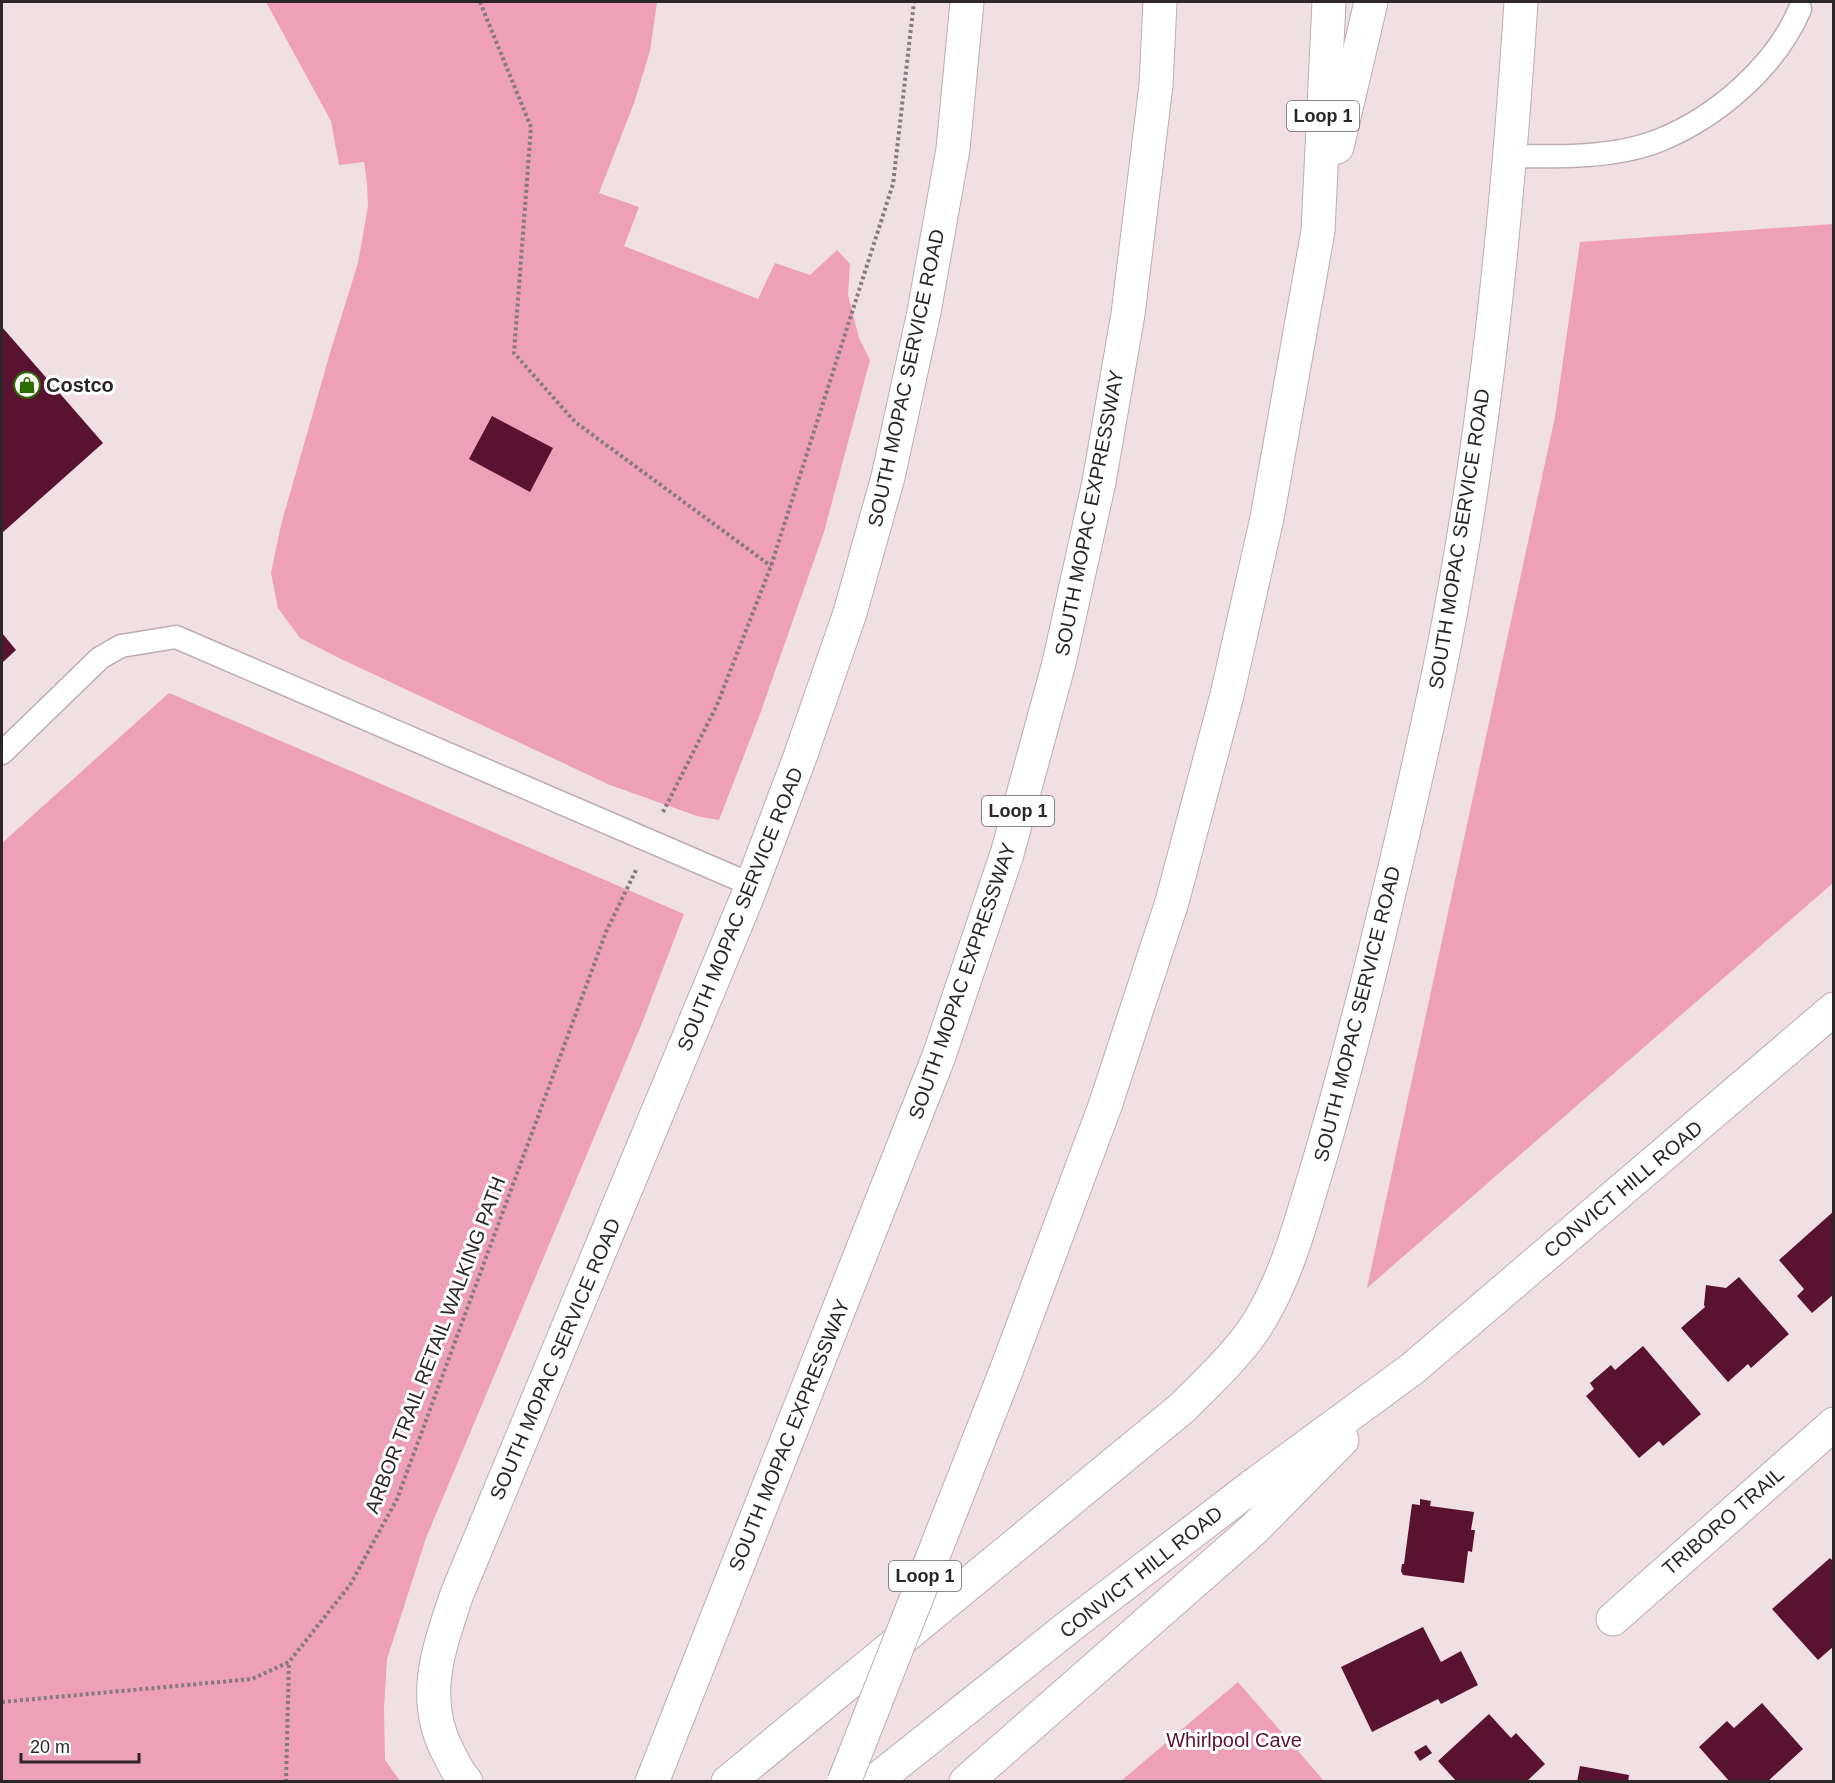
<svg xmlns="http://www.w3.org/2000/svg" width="1835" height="1783" viewBox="0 0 1835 1783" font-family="Helvetica,sans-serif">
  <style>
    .green { fill: #eda0b8 }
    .building { fill: #5a1231 }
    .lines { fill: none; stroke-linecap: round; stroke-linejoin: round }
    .service-casing { stroke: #bdadb1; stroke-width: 25 }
    .minor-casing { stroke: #bdadb1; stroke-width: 35 }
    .tertiary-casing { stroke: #bdadb1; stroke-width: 35 }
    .motorway-casing { stroke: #bdadb1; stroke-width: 35 }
    .path { stroke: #857a7d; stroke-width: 4; stroke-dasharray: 3 3; stroke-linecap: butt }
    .service { stroke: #fff; stroke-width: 22 }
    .minor { stroke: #fff; stroke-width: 33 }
    .tertiary { stroke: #fff; stroke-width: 33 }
    .motorway { stroke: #fff; stroke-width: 33 }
    .motorway-bridge-casing { stroke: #bdadb1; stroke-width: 35; stroke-linecap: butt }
    .motorway-bridge { stroke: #fff; stroke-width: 33 }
    .labels { text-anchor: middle; stroke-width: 6; stroke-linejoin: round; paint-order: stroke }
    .shield { fill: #fff; stroke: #6b6768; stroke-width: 1.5 }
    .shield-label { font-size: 18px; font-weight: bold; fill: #2c2628 }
    .street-label { font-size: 20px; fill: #2c2628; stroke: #fff }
    .poi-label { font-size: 20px; font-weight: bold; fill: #2c2628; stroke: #fff; text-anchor: start }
    .park-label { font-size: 20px; fill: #5c1232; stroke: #fff }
  </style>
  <rect width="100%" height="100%" fill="#f0dfe3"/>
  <g class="green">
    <polygon points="266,2 657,2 650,51 634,103 599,193 639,207 624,246 758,299 775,263 810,275 837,250 850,264 848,295 859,338 870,360 824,532 760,714 719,820 697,816 610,785 339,658 300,638 278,608 271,573 281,525 330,353 358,263 368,206 367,183 364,162 339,165 331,121"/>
    <polygon points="1833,224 1833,883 1367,1288 1555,417 1580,242"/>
    <polygon points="169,693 684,914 642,1023 426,1538 387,1659 384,1708 385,1760 400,1781 2,1781 2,843"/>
    <polygon points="1238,1682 1324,1781 1121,1781"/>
  </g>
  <g class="building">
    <polygon points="2,327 103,443 2,533"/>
    <polygon points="492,416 553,448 530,492 469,459"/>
    <polygon points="2,633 16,650 2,663"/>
    <polygon points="1834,1211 1834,1294 1812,1313 1797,1296 1804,1289 1779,1260"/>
    <polygon points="1739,1277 1789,1334 1751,1368 1748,1364 1728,1382 1681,1328 1705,1307 1704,1305 1706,1285 1726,1288"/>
    <polygon points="1643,1346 1701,1414 1663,1446 1659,1441 1639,1458 1586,1396 1594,1389 1590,1383 1611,1365 1615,1370"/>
    <polygon points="1420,1499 1431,1501 1430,1506 1474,1512 1471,1530 1475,1530 1472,1552 1468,1551 1464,1583 1403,1575 1401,1571 1402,1564 1404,1564 1412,1504 1420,1505"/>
    <polygon points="1830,1558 1834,1562 1834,1646 1818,1660 1772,1609"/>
    <polygon points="1423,1627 1441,1662 1461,1651 1478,1685 1441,1704 1438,1699 1372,1732 1341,1667"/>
    <polygon points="1762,1703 1803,1749 1767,1782 1730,1782 1699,1747 1727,1721 1734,1728"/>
    <polygon points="1489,1714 1511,1738 1516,1733 1545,1764 1526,1782 1457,1782 1438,1761"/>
    <polygon points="1426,1745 1432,1753 1420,1761 1414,1752"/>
    <polygon points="1580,1766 1629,1775 1628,1782 1577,1782"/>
  </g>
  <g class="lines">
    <g class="service-casing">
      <g id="service">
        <path d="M1511,156C1558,157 1616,158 1660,140C1717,117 1776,66 1800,9"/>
        <polyline points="2,753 100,658 121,646 176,637 752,885"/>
      </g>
    </g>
    <g class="minor-casing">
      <polyline id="minor" points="1613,1619 1834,1424"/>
    </g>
    <g class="tertiary-casing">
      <g id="tertiary">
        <path d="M466,1782C458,1773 454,1764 449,1754C419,1699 439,1648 457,1594L746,900L800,757L850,613L888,477L924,312L953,149L967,2"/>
        <path d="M728,1782L1182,1408C1210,1380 1245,1348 1264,1313C1288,1270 1301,1222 1315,1175C1335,1109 1352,1043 1369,976C1395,869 1421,761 1443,652C1485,438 1507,219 1521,2"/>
        <polyline points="874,1782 1071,1625 1250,1488 1412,1369 1834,1009"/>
        <polyline points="966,1782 1254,1529 1342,1440"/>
      </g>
    </g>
    <g class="motorway-casing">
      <g id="motorway">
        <polyline points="1337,147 1371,2"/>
        <polyline points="1006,1371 1105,1106 1172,902 1227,695 1267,518 1318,231 1329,2"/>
        <polyline points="652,1782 939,1056 1007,854 1059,663 1099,482 1128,314 1156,85 1160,2"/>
      </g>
    </g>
    <g class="path">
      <polyline points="480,2 531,127 514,353 575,422 771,566"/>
      <polyline points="663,812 717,705 771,566 893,184 914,2"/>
      <polyline points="2,1702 252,1679 289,1662 350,1585 397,1499 606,932 637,868"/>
      <polyline points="286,1782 289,1662"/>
    </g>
    <use href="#service" class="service"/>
    <use href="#minor" class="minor"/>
    <use href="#tertiary" class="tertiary"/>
    <use href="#motorway" class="motorway"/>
    <g class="motorway-bridge-casing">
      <polyline id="motorway-bridge" points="844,1782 1006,1371"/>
    </g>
    <use href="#motorway-bridge" class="motorway-bridge"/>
  </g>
  <defs>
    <g id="shop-ring" transform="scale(1.35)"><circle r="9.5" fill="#fff" stroke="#2d6e04" stroke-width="1.5"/><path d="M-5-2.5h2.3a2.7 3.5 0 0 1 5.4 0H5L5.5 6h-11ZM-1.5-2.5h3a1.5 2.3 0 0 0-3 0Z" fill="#2d6e04"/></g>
  </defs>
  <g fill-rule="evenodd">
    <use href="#shop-ring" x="27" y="385"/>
  </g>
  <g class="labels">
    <g class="shield">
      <rect x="1287" y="101" width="72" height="30" rx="4.5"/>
      <rect x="982" y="796" width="72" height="30" rx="4.5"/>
      <rect x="889" y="1561" width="72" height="30" rx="4.5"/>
    </g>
    <g class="shield-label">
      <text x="1323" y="122">Loop 1</text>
      <text x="1018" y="817">Loop 1</text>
      <text x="925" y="1582">Loop 1</text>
    </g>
    <g class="street-label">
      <text transform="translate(906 378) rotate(-78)" y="7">SOUTH MOPAC SERVICE ROAD</text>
      <text transform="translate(1089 513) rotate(-79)" y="7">SOUTH MOPAC EXPRESSWAY</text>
      <text transform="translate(1459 539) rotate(-81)" y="7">SOUTH MOPAC SERVICE ROAD</text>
      <text transform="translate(740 909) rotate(-68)" y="7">SOUTH MOPAC SERVICE ROAD</text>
      <text transform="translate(962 981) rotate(-71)" y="7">SOUTH MOPAC EXPRESSWAY</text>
      <text transform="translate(1357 1014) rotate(-76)" y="7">SOUTH MOPAC SERVICE ROAD</text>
      <text transform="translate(1623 1189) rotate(-40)" y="7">CONVICT HILL ROAD</text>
      <text transform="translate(435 1345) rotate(-69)" y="7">ARBOR TRAIL RETAIL WALKING PATH</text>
      <text transform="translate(555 1359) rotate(-67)" y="7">SOUTH MOPAC SERVICE ROAD</text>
      <text transform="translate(789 1435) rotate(-68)" y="7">SOUTH MOPAC EXPRESSWAY</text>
      <text transform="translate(1723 1521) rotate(-41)" y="7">TRIBORO TRAIL</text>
      <text transform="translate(1141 1572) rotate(-38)" y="7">CONVICT HILL ROAD</text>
    </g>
    <g class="poi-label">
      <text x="46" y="392">Costco</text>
    </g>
    <g class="park-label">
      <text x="1234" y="1747">Whirlpool Cave</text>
    </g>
  </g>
  <rect width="1835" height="1783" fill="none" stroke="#2c2628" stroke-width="6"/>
  <path d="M21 1753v9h118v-9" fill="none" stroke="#2c2628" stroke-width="3"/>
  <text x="30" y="1753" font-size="18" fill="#2c2628" stroke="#ffffff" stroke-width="4.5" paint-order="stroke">20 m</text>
</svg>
